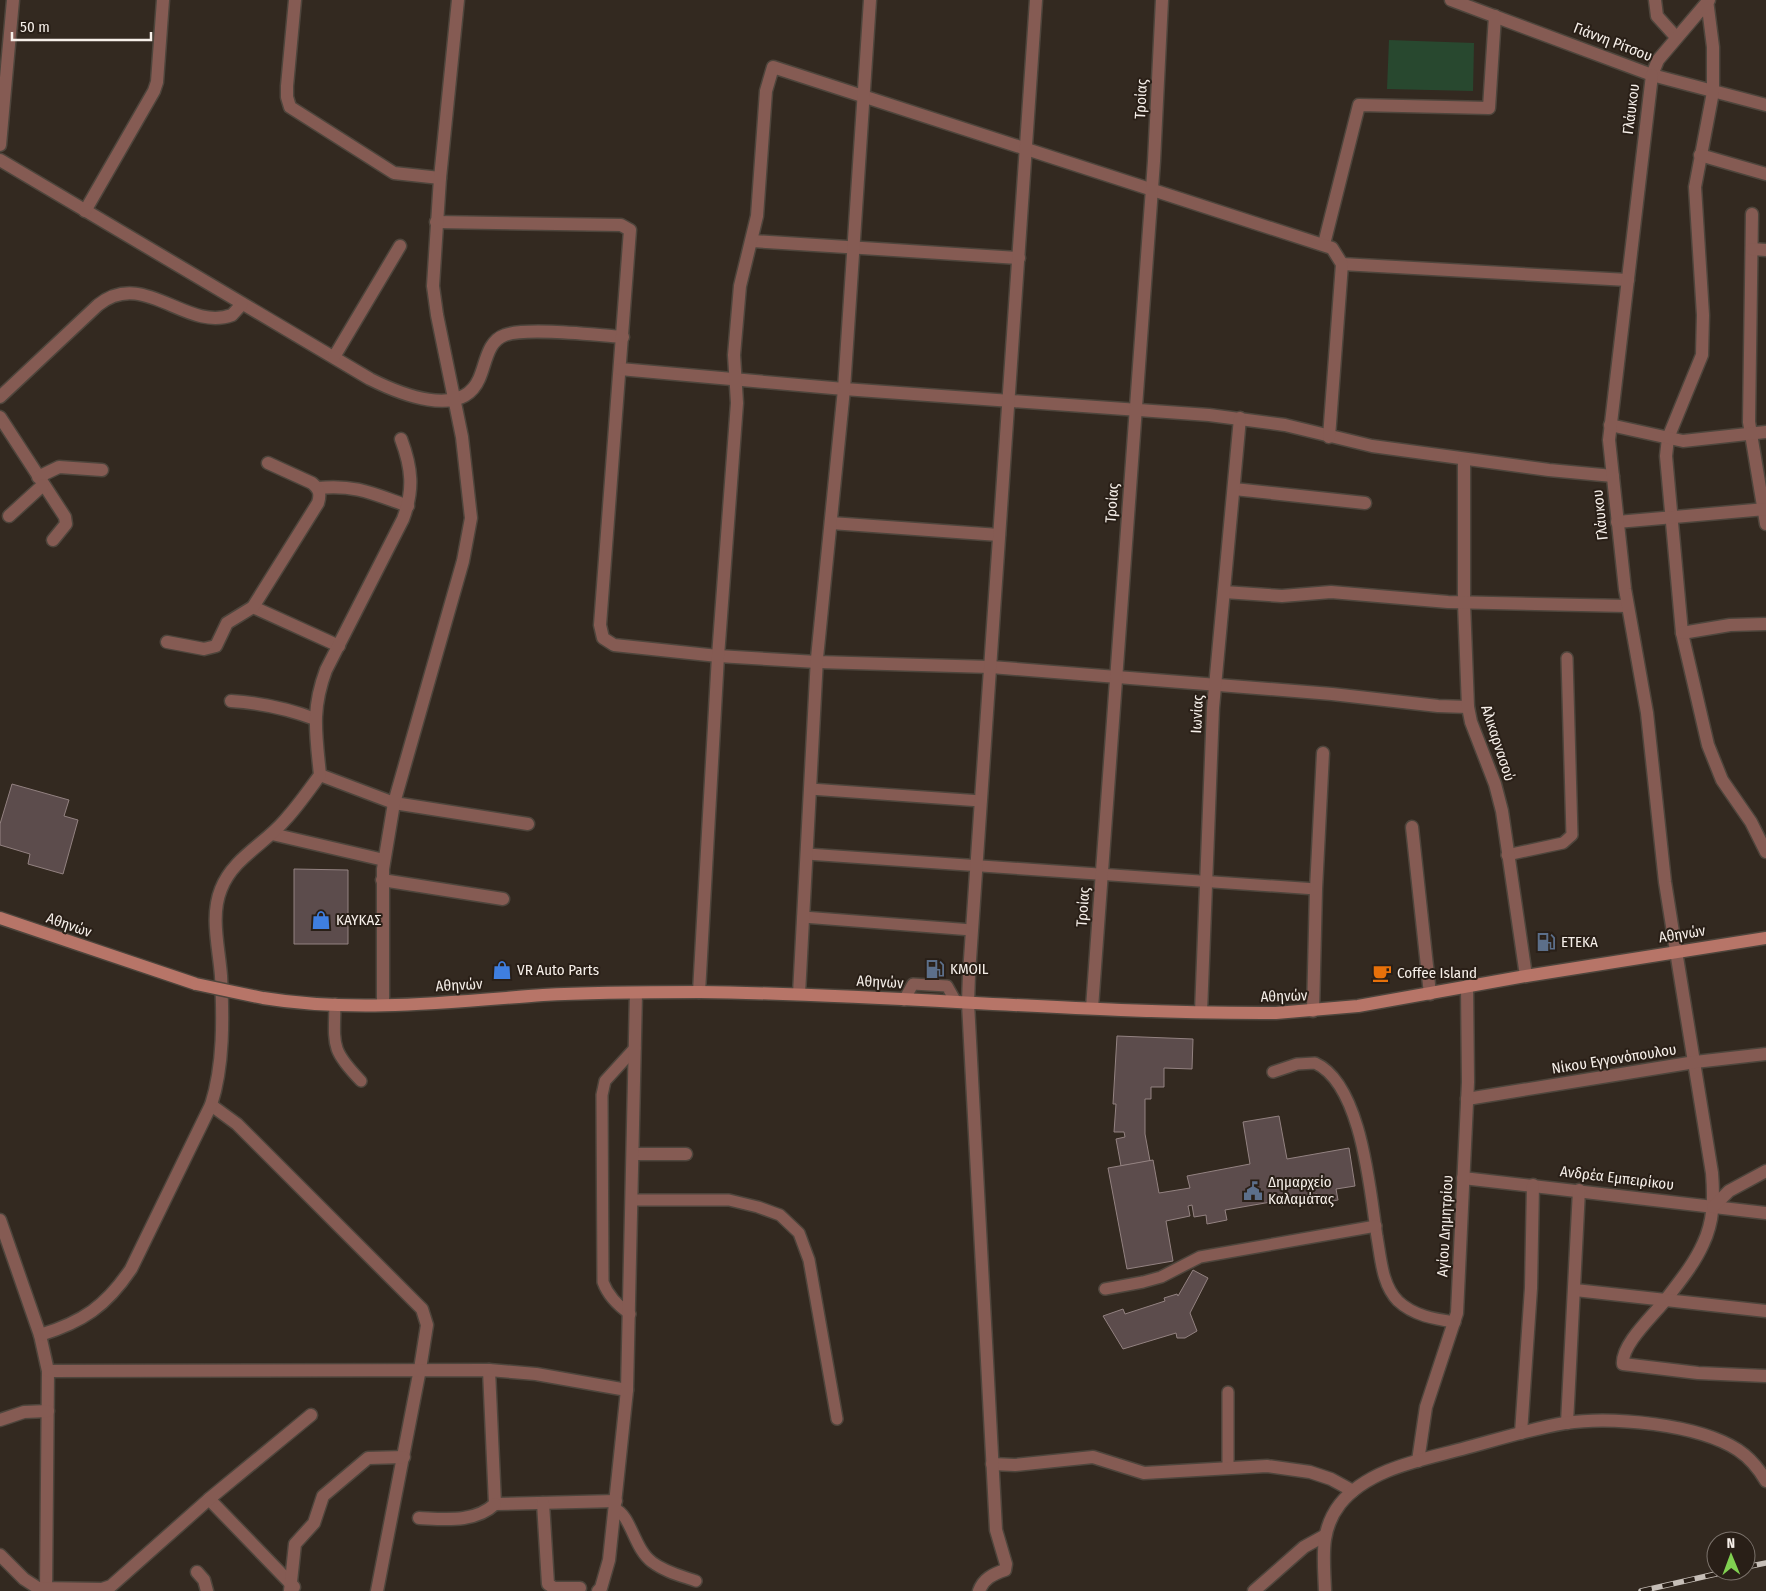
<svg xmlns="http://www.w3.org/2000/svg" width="1766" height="1591" viewBox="0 0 1766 1591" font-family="'Fira Sans Condensed',sans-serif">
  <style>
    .green { fill: #28482f }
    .building { fill: #5c4c4c; stroke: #938281 }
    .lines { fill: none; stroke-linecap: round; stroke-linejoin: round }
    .service-casing { stroke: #4e453c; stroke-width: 14 }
    .minor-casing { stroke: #4e453c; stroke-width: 15 }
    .tertiary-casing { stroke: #4e453c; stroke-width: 15 }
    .secondary-casing { stroke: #4e453c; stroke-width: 15 }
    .service { stroke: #855b53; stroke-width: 11 }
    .minor { stroke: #855b53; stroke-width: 12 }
    .tertiary { stroke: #855b53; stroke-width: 12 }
    .secondary { stroke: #b77568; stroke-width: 12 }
    .rail-casing { stroke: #c6beb7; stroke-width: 5.5 }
    .rail { stroke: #291f17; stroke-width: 4; stroke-dasharray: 11; stroke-linecap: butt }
    .secondary-bridge-casing { stroke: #4e453c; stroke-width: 15; stroke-linecap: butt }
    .secondary-bridge { stroke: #b77568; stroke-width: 12 }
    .labels { text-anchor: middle; stroke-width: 4; stroke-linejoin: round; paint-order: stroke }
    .street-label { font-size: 15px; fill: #f6efe9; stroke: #291f17 }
    .poi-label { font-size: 15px; fill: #f6efe9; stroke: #291f17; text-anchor: start }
  </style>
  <rect width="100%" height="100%" fill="#332920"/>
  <polygon class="green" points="1389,40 1474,43 1473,91 1387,89"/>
  <g class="building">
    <polygon points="12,784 69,800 64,816 78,820 63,874 28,864 30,854 0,845 0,824"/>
    <polygon points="294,869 348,870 348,944 294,944"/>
    <polygon points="1117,1036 1193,1039 1192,1069 1164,1068 1164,1087 1151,1087 1151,1099 1145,1099 1145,1134 1150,1161 1121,1166 1116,1139 1125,1137 1124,1132 1114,1132 1116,1104 1113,1104"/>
    <polygon points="1279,1116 1287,1159 1349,1148 1355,1186 1336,1189 1338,1200 1318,1204 1317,1194 1225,1210 1227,1220 1207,1224 1206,1215 1194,1217 1192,1205 1188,1206 1190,1216 1166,1221 1173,1261 1127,1269 1108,1168 1153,1160 1159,1193 1190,1188 1187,1176 1250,1164 1243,1122"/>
    <polygon points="1193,1270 1208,1278 1190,1313 1197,1331 1185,1338 1177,1338 1176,1333 1123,1349 1103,1316 1123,1309 1125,1314 1165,1301 1164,1298 1177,1294 1178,1296"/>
  </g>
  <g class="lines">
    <g class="service-casing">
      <g id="service">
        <polyline points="810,789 981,801"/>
        <polyline points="807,854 1316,889"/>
        <polyline points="1507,855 1563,843 1572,835 1567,658"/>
        <polyline points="803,917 972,930"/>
        <polyline points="904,1000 913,984 947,986 956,1002"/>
        <path d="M335,1004C334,1046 331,1050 361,1081"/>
        <path d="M1273,1072L1297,1064L1315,1063C1362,1084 1370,1191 1377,1237C1381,1259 1382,1285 1398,1301C1414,1316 1435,1319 1455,1322"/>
        <polyline points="633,1200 729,1200 758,1207 780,1215 799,1233 809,1260 837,1419"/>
        <polyline points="1105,1289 1143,1282 1161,1277 1200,1257 1376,1226"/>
        <path d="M630,1314C617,1305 608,1296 603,1282L602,1095L605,1081L635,1048"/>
        <polyline points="1228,1392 1228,1467"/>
        <path d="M615,1509C631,1515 634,1549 652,1562C665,1572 682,1576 696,1581"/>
      </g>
    </g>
    <g class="minor-casing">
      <g id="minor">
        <polyline points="295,0 287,86 287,97 290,107 394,173 440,178"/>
        <polyline points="1451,0 1652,75 1766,105"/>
        <polyline points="1655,0 1657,16 1676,37"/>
        <polyline points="1707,0 1713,47 1713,92 1695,187 1703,315 1702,355 1668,438 1666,456 1682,633 1708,745 1722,780 1751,822 1766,852"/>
        <polyline points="1652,75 1658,60 1709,0"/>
        <polyline points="0,145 13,0"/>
        <polyline points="1700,155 1766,174"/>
        <path d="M0,160L370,379C398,393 461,420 479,379C486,364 487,341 505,335C526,327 597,335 623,337"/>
        <polyline points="85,211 154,91 157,82 163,0"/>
        <polyline points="1752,214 1749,422 1766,524"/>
        <polyline points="436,222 621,225 630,230 600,625 603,638 614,645 718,656 817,662 991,667 1332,694 1438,706 1468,707"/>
        <polyline points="752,241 1019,258"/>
        <polyline points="1324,244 1359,105 1489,108 1495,16"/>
        <polyline points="1752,249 1766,250"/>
        <polyline points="1342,264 1628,280"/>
        <polyline points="334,357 400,246"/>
        <polyline points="620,369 844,389 1209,415 1285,425 1372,446 1549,470 1613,476"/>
        <path d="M0,397L98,305C144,268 186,332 232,315L242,304"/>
        <polyline points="0,417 65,517 66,524 53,540"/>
        <polyline points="1610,425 1683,441 1766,432"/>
        <polyline points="1464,459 1464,603 1468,707 1471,722 1495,784 1502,811 1526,976"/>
        <polyline points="38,477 59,467 102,470"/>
        <path d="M318,488C355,484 374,494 408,506"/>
        <polyline points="1234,489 1365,503"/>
        <polyline points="9,516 43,485"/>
        <polyline points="1617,522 1766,509"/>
        <polyline points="831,523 999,535"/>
        <polyline points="1224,592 1282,596 1331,592 1448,602 1627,606"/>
        <polyline points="253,607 339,646"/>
        <polyline points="1682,633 1730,625 1766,624"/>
        <path d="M167,642L204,649L216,646L227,623L253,607L318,503C321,493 319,489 312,483L268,463"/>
        <path d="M231,701C261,703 286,708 315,719"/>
        <polyline points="320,775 394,803 528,824"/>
        <polyline points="1412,827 1430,994"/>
        <polyline points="272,834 384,860"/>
        <polyline points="382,880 503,899"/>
        <path d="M1676,951L1712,1173C1714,1198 1714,1221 1703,1244C1694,1264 1680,1281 1667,1298C1655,1314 1621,1344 1623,1364L1698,1373L1766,1376"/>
        <polyline points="699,992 718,656 737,403 734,355 740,286 757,216 766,91 773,67 1332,248 1342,264 1329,437"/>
        <polyline points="799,994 817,658 844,389 870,0"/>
        <polyline points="383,1004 383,869 394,803 463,561 471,518 462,437 437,315 433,286 440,178 458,0"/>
        <polyline points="1313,1011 1316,889 1323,753"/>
        <polyline points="1201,1012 1213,708 1240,418"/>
        <polyline points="1467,1099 1695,1062 1766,1054"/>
        <polyline points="211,1105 237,1124 422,1309 427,1325 420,1369 377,1591"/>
        <polyline points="634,1154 686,1154"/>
        <polyline points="1463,1178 1766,1213"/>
        <polyline points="1713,1207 1729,1191 1766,1171"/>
        <polyline points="0,1220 40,1335 48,1371 46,1591"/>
        <polyline points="1575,1290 1766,1311"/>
        <path d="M40,1335C83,1322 106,1306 131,1269L211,1105C224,1065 223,1017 221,976C219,948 210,916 221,889C233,858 265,844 285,820C298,806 309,790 320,775C316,734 311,710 326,670L403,519C414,490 412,468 401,439"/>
        <polyline points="489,1370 495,1504 616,1501"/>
        <polyline points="48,1371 489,1370 536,1374 627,1390"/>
        <polyline points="0,1420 24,1412 48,1411"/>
        <polyline points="1567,1423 1579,1190"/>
        <polyline points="1521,1433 1531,1288 1533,1185"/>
        <polyline points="1418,1461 1426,1407 1457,1313 1468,1082 1467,986"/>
        <polyline points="992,1464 1015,1465 1093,1457 1144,1473 1267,1466 1310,1472 1331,1479 1353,1491"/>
        <polyline points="209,1499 294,1587"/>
        <polyline points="543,1503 548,1584 554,1588 580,1588"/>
        <path d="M419,1518C445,1519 475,1523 495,1504"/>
        <polyline points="0,1555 24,1579 38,1588 102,1589 111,1586 209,1499 311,1415"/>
        <polyline points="197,1572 204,1580 207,1591"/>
        <polyline points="290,1591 295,1544 314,1523 323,1496 368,1458 404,1457"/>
        <polyline points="598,1591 601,1588 609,1560 627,1390 636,993"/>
        <path d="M979,1591C983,1579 993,1574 1005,1570L1006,1564L996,1530L968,1003L969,974L1036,0"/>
        <polyline points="1254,1591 1304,1547 1324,1536"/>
        <path d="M1325,1591C1324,1559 1319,1531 1340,1504C1368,1469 1421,1460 1462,1449C1496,1440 1530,1429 1565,1423C1612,1416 1698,1424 1738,1450C1750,1458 1759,1469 1766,1481"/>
      </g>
    </g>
    <g class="tertiary-casing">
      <g id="tertiary">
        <polyline points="1652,75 1609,440 1625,589 1647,713 1665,882 1676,951"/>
        <polyline points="1092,1008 1154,161 1162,0"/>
      </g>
    </g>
    <g class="secondary-casing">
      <g id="secondary">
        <polyline points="0,918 196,984"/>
        <path d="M263,998C355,1013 450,1002 543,995C595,992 648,992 700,992C892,994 1084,1014 1276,1013L1358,1006L1526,976L1766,938"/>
      </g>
    </g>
    <use href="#service" class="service"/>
    <use href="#minor" class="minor"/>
    <use href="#tertiary" class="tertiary"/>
    <use href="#secondary" class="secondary"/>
    <g class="rail-casing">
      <g id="rail">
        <polyline points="1746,1567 1766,1563"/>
        <polyline points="1641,1591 1729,1571"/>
      </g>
    </g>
    <use href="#rail" class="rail"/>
    <g class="secondary-bridge-casing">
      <polyline id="secondary-bridge" points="196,984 263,998"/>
    </g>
    <use href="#secondary-bridge" class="secondary-bridge"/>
  </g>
  <defs>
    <g id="shop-bare" transform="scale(1.5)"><path d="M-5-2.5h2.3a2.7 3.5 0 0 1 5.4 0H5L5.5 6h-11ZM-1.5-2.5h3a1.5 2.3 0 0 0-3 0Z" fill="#3f7fe0" stroke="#291f17" stroke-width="2.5" paint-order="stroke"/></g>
    <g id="fuel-bare" transform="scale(1.5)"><path d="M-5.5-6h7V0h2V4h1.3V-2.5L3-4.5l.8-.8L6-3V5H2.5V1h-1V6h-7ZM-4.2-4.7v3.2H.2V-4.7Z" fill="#5c6f8a" stroke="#291f17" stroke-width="2.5" paint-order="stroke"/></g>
    <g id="cafe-bare" transform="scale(1.5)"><path d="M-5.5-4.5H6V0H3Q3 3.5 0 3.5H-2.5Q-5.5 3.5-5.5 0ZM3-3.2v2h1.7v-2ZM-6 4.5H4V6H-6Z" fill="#e8710a" stroke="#291f17" stroke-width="2.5" paint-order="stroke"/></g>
    <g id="civic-bare" transform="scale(1.5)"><path d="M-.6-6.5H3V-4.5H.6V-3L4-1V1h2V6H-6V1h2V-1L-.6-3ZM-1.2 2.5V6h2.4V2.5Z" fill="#5c6f8a" stroke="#291f17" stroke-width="2.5" paint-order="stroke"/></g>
  </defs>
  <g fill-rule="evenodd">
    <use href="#shop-bare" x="321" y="920"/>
    <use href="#fuel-bare" x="1546" y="942"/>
    <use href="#fuel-bare" x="935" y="969"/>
    <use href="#shop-bare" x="502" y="970"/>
    <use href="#cafe-bare" x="1382" y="973"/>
    <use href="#civic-bare" x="1253" y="1191"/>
  </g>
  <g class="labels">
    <g class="street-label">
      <text transform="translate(1613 42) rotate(21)" y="5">Γιάννη Ρίτσου</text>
      <text transform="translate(1141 99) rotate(-87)" y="5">Τροίας</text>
      <text transform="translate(1631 109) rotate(-83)" y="5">Γλάυκου</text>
      <text transform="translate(1112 503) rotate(-86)" y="5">Τροίας</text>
      <text transform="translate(1600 515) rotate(-96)" y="5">Γλάυκου</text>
      <text transform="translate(1197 714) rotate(-87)" y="5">Ιωνίας</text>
      <text transform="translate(1498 743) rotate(72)" y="5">Αλικαρνασού</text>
      <text transform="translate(1083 907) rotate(-86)" y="5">Τροίας</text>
      <text transform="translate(69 925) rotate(19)" y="5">Αθηνών</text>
      <text transform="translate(1682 934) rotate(-9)" y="5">Αθηνών</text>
      <text transform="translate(880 982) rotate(3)" y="5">Αθηνών</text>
      <text transform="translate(459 985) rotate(-3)" y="5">Αθηνών</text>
      <text transform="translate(1284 996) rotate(-2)" y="5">Αθηνών</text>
      <text transform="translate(1614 1059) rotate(-9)" y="5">Νίκου Εγγονόπουλου</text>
      <text transform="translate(1617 1178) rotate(7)" y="5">Ανδρέα Εμπειρίκου</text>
      <text transform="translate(1445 1226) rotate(-87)" y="5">Αγίου Δημητρίου</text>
    </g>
    <g class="poi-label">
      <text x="336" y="925">ΚΑΥΚΑΣ</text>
      <text x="1561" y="947">ΕΤΕΚΑ</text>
      <text x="950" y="974">KMOIL</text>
      <text x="517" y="975">VR Auto Parts</text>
      <text x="1397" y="978">Coffee Island</text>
      <text x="1268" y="1187">Δημαρχείο<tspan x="1268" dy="17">Καλαμάτας</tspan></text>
    </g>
  </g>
  <g transform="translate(1731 1556) rotate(359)"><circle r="24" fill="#291f17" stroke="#7b726b"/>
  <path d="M0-4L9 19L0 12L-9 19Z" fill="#80d051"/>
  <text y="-8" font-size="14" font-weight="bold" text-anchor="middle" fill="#f6efe9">N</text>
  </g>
  <path d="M12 32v8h139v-8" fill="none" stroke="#f6efe9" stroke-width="2.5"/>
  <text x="20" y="32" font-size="15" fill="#f6efe9" stroke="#291f17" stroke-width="4" paint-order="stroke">50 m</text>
</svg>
